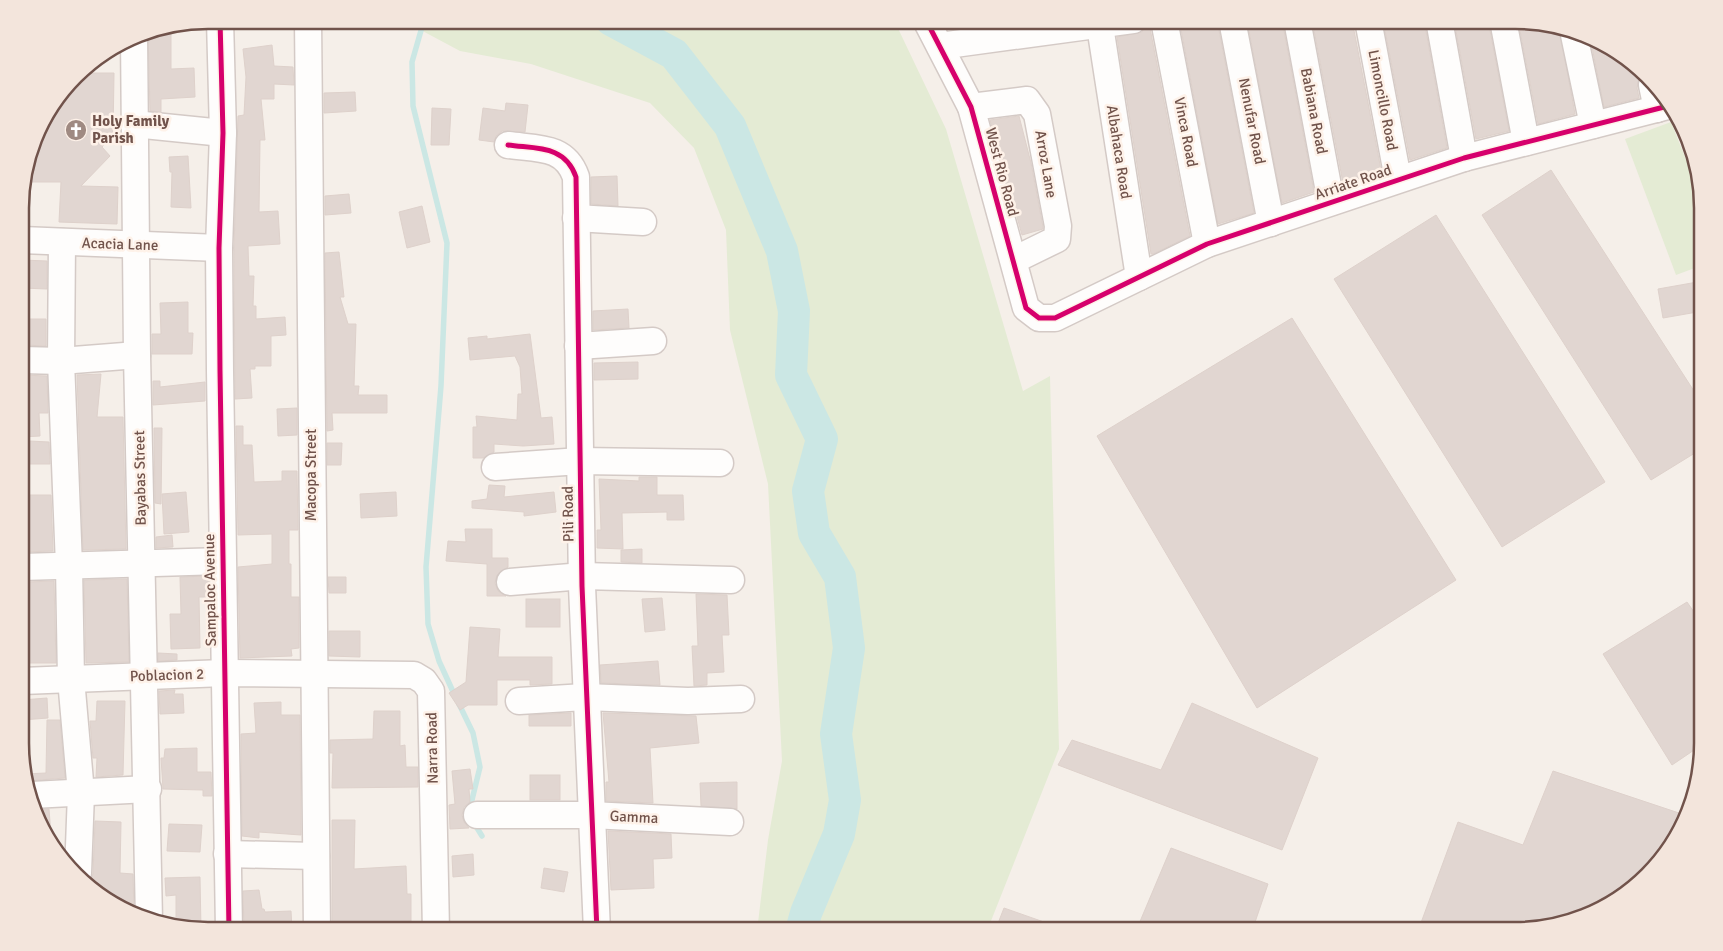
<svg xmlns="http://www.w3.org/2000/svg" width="1723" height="951" viewBox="0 0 1723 951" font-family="Signika,sans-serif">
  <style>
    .green { fill: #e4ebd4 }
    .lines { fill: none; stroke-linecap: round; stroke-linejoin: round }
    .stream { stroke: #cbe7e4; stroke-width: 5.5 }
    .river { stroke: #cbe7e4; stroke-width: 32 }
    .building { fill: #e1d6d1; stroke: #ded1cb }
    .minor-casing { stroke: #d4cac6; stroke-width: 29 }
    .minor { stroke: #fefdfc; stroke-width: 26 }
    .cycleway-casing { stroke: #fef2e9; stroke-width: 8 }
    .cycleway { stroke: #d6006c; stroke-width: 5 }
    .labels { text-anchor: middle; stroke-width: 5; stroke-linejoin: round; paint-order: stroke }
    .street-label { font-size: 15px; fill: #71534b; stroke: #fef2e9 }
    .poi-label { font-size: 15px; font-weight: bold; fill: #71534b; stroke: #fef2e9; text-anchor: start }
    .rim { fill: none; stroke: #71534b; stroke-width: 2.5 }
  </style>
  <rect width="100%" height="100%" fill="#f5efe9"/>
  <g class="green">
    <polygon points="402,20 894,20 946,129 1023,391 1050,376 1059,749 987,931 757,931 768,840 782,761 768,484 730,330 726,230 694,148 650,103 531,64 460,51"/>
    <polygon points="1671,122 1703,202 1703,265 1676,275 1625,139"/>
  </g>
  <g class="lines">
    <g class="stream">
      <polyline points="424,20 412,62 413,106 447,243 441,386 426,567 428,624 439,661 455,696"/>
      <polyline points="459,704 473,733 480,767 469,812"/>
      <polyline points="474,823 482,836"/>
    </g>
    <polyline class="river" points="611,20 674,54 730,126 782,251 794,311 791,375 822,439 808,491 814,533 840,577 849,648 836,734 845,800 839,834 806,913 801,931"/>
  </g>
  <g class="building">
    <polygon points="1202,20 1217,20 1254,213 1218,224 1180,24"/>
    <polygon points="1247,20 1282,20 1314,192 1282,203"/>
    <polygon points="1352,20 1381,170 1343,183 1314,30"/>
    <polygon points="1383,20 1424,20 1447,148 1410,160"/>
    <polygon points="1454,20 1488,20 1509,131 1476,139"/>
    <polygon points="1518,20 1559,26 1575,114 1538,124"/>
    <polygon points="1149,23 1190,236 1153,254 1151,254 1117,37 1142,32"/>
    <polygon points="171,27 171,69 194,68 195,97 161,99 161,112 150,111 148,32"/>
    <polygon points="1590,37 1609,45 1640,74 1637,88 1639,98 1604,107"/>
    <polygon points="272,45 274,66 293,67 294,85 274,84 274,99 261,99 265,140 260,140 259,212 278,211 280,244 248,246 249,276 254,276 253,306 256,306 256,319 285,317 286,335 271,336 271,366 255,366 255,369 250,369 252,398 235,399 234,248 238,116 244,115 246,77 243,49"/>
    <polygon points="79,73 114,73 113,136 102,147 110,156 81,186 118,187 117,224 59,222 61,182 22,182 39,124"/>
    <polygon points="355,92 356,111 324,113 324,93"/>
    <polygon points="506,103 528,105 525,132 502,131 496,136 494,142 479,140 483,108 505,111"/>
    <polygon points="432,108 451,109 449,145 431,145"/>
    <polygon points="1019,116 1031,163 1043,227 1043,229 1022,235 990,120"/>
    <polygon points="188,156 191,208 171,207 172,172 170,172 169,157"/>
    <polygon points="1551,170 1703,405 1703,448 1651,480 1482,215"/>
    <polygon points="617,176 618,206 591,204 591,177"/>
    <polygon points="349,194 351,213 325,215 325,196"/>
    <polygon points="422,206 430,242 407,248 399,212"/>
    <polygon points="1436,215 1605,482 1502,547 1334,279"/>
    <polygon points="339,252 344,297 340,297 348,324 356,324 354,386 359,386 358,395 387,395 387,413 332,413 333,430 327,431 325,253"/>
    <polygon points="22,260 47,261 47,289 22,288"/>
    <polygon points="1703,281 1703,311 1663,318 1658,289"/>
    <polygon points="188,302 188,333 193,333 192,354 152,354 152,334 161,334 160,303"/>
    <polygon points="628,309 629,328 593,330 593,311"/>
    <polygon points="1292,318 1456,580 1257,708 1097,436"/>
    <polygon points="22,319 46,319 46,346 22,345"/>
    <polygon points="530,334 541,418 552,417 554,444 523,446 494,444 494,452 483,458 473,458 473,427 477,427 476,416 517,420 518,394 522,394 520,367 515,356 470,360 468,338 487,336 487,339"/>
    <polygon points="638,362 638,379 594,380 594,363"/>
    <polygon points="101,374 97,417 123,417 126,549 83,550 77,375"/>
    <polygon points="23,375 47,376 48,413 39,413 40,436 22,437"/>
    <polygon points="153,381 160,381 160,387 205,382 205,401 153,405"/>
    <polygon points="297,408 297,435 278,436 277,409"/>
    <polygon points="236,426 243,426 243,445 252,445 254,482 282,481 282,471 297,471 298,530 289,530 289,564 291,564 291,597 299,597 299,648 291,649 292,656 240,658 238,567 272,564 272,534 238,535"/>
    <polygon points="154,428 162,428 161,504 155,503"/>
    <polygon points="29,441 49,442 50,464 28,464"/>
    <polygon points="327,443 342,443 341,465 327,465"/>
    <polygon points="639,477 657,477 657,495 683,495 684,520 667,520 667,512 622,513 623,549 597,548 597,530 601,530 599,479 639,481"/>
    <polygon points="489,485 505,486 504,497 554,492 556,512 524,516 524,512 472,508 472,501 487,499"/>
    <polygon points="186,492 189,532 164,534 162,494"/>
    <polygon points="396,492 397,516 361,518 360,494"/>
    <polygon points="22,495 51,495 53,551 22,552"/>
    <polygon points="465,529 492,529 492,558 508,558 508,567 497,575 495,583 498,591 506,596 487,596 487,564 446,561 448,541 466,542"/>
    <polygon points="172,535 173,547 156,548 156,537"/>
    <polygon points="642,549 642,563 621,562 621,550"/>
    <polygon points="208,576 209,597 199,597 200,648 171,649 170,614 181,614 180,577"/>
    <polygon points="328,577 346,577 346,593 329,593"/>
    <polygon points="127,579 129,662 86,663 84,580"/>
    <polygon points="54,581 56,663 22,663 22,630 27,630 27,582"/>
    <polygon points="696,594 727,595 729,635 722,635 724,672 707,673 707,685 694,686 692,646 698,646"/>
    <polygon points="662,598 665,630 645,632 642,599"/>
    <rect x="526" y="599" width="34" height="28"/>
    <polygon points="1687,602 1703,625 1703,744 1672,765 1603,654"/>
    <polygon points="470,627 500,629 498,657 552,657 552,684 530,685 530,680 497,680 497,705 468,705 460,710 449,693 466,682"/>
    <polygon points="329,631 360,631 360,657 329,656"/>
    <polygon points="158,653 177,654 177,660 158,661"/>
    <polygon points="658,661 660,685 601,683 600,665"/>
    <polygon points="175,690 174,694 183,694 184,713 160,714 159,691"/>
    <polygon points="47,698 48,718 22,720 22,700"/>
    <polygon points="97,701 125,701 123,775 96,777 97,758 93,758 90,721 96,721"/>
    <polygon points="281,702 281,715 300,715 301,835 259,832 259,838 242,836 241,734 256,733 254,703"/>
    <polygon points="1192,703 1318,758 1282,850 1058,765 1072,740 1161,770"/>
    <polygon points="374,711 400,711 400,746 405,745 406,767 418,767 418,787 332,788 333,753 330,753 330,740 373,739"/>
    <polygon points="571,713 571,726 529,726 529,715"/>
    <polygon points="603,713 696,716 699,743 650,748 653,803 606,801 606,782 609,782"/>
    <polygon points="47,720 60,720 65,778 27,781 24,774 46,773"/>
    <polygon points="197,748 197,772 211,772 212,796 203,796 203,790 163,789 161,758 164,758 165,749"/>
    <polygon points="470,769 473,789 469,789 470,802 464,807 462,815 464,822 469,828 450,829 449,805 455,804 452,771"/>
    <polygon points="1553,771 1685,815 1678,837 1648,876 1610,906 1528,931 1418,931 1458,822 1523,845"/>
    <rect x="530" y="775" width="30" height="25"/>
    <polygon points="737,782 737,809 701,806 700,783"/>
    <polygon points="49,809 51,835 47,836 37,810"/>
    <polygon points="332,820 355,820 354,869 406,866 407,894 411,894 411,921 390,922 391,931 332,931"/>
    <polygon points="95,821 121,822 120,873 133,874 134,914 114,906 89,883 93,874"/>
    <polygon points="169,824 202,825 200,852 167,851"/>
    <polygon points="608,831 671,834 672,858 653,859 654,888 611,890"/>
    <polygon points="1171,848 1268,884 1252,931 1136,931"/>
    <polygon points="473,854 474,875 453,877 452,856"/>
    <polygon points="544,868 568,872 564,892 541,888"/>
    <polygon points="200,877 201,930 176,927 176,895 166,896 165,878"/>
    <polygon points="259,890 262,909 264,909 265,912 291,911 292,929 244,931 243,891"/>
    <polygon points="1004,908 1061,928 1061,931 995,931"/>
  </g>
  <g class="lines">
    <g class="minor-casing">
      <g id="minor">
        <polyline points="220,20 223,133 219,248 220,371 229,931"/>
        <polyline points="308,20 317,931"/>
        <polyline points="926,20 971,107 1026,308 1039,318 1055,318 1207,244 1464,158 1672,105"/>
        <polyline points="1164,20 1207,244"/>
        <polyline points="1232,20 1271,223"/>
        <polyline points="1297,20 1331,202"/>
        <polyline points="1368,20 1398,179"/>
        <polyline points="1439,20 1464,158"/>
        <polyline points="1503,20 1526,142"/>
        <polyline points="1100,26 1139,277"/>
        <polyline points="1573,30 1593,125"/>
        <polyline points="134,36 137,355 149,920"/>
        <polyline points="940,46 1133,20"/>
        <polyline points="1652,85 1657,109"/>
        <polyline points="971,107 1027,100 1037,114 1058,226 1057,239 1014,260"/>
        <polyline points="134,124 223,133"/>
        <path d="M508,145C537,149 565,145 576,177L582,586L597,931"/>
        <polyline points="576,218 643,222"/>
        <polyline points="22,240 219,248"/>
        <polyline points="62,242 61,361 69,566 71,679 81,793 78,873"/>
        <polyline points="578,346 653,341"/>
        <polyline points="22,360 61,361 137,355"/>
        <polyline points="495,467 580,461 720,463"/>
        <polyline points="22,567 222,561"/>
        <polyline points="510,582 583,576 731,580"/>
        <polyline points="22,681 224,673 414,675 424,681 431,691 436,931"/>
        <polyline points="519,701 585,697 688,701 741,699"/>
        <polyline points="32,795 148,789"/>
        <polyline points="477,815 591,815 730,822"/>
        <polyline points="227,854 316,856"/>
      </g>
    </g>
    <use href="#minor" class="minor"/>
    <g class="cycleway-casing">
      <g id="cycleway">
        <polyline points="220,20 223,133 219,248 220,371 229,931"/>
        <polyline points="926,20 971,107 1026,308 1039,318 1055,318 1207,244 1464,158 1672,105"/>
        <path d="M508,145C537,149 565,145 576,177L582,586L597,931"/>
      </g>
    </g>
    <use href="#cycleway" class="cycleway"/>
  </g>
  <defs>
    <g id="church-disc" transform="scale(1.125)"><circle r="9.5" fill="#9f8a82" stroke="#fef2e9"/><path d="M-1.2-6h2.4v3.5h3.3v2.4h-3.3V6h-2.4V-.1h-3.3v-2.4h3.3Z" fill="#fff"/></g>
  </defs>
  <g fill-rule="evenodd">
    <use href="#church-disc" x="76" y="130"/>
  </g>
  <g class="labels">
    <g class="street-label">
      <text transform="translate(1383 100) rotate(79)" y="5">Limoncillo Road</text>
      <text transform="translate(1314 111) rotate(79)" y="5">Babiana Road</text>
      <text transform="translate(1252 121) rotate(79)" y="5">Nenufar Road</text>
      <text transform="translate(1186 132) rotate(79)" y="5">Vinca Road</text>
      <text transform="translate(1119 152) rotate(81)" y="5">Albahaca Road</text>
      <text transform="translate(1046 164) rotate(80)" y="5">Arroz Lane</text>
      <text transform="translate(1002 172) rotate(75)" y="5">West Rio Road</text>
      <text transform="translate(1353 182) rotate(-19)" y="5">Arriate Road</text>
      <text transform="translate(120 244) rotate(2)" y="5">Acacia Lane</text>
      <text transform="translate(311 475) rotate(-90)" y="5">Macopa Street</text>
      <text transform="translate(140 478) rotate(-91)" y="5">Bayabas Street</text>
      <text transform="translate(568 514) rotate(-91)" y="5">Pili Road</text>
      <text transform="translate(210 590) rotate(-91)" y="5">Sampaloc Avenue</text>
      <text transform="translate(167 675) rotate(-2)" y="5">Poblacion 2</text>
      <text transform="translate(432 748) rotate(-91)" y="5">Narra Road</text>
      <text transform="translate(634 817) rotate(3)" y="5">Gamma</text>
    </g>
    <g class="poi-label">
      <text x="92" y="126">Holy Family<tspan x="92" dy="17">Parish</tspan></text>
    </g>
  </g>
  <path d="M0 0H1723V951H0ZM208 29H1515A179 179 0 0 1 1694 208V743A179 179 0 0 1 1515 922H208A179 179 0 0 1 29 743V208A179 179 0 0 1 208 29Z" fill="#f3e5dc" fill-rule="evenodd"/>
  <path class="rim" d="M208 29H1515A179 179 0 0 1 1694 208V743A179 179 0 0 1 1515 922H208A179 179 0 0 1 29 743V208A179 179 0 0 1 208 29Z"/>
</svg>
